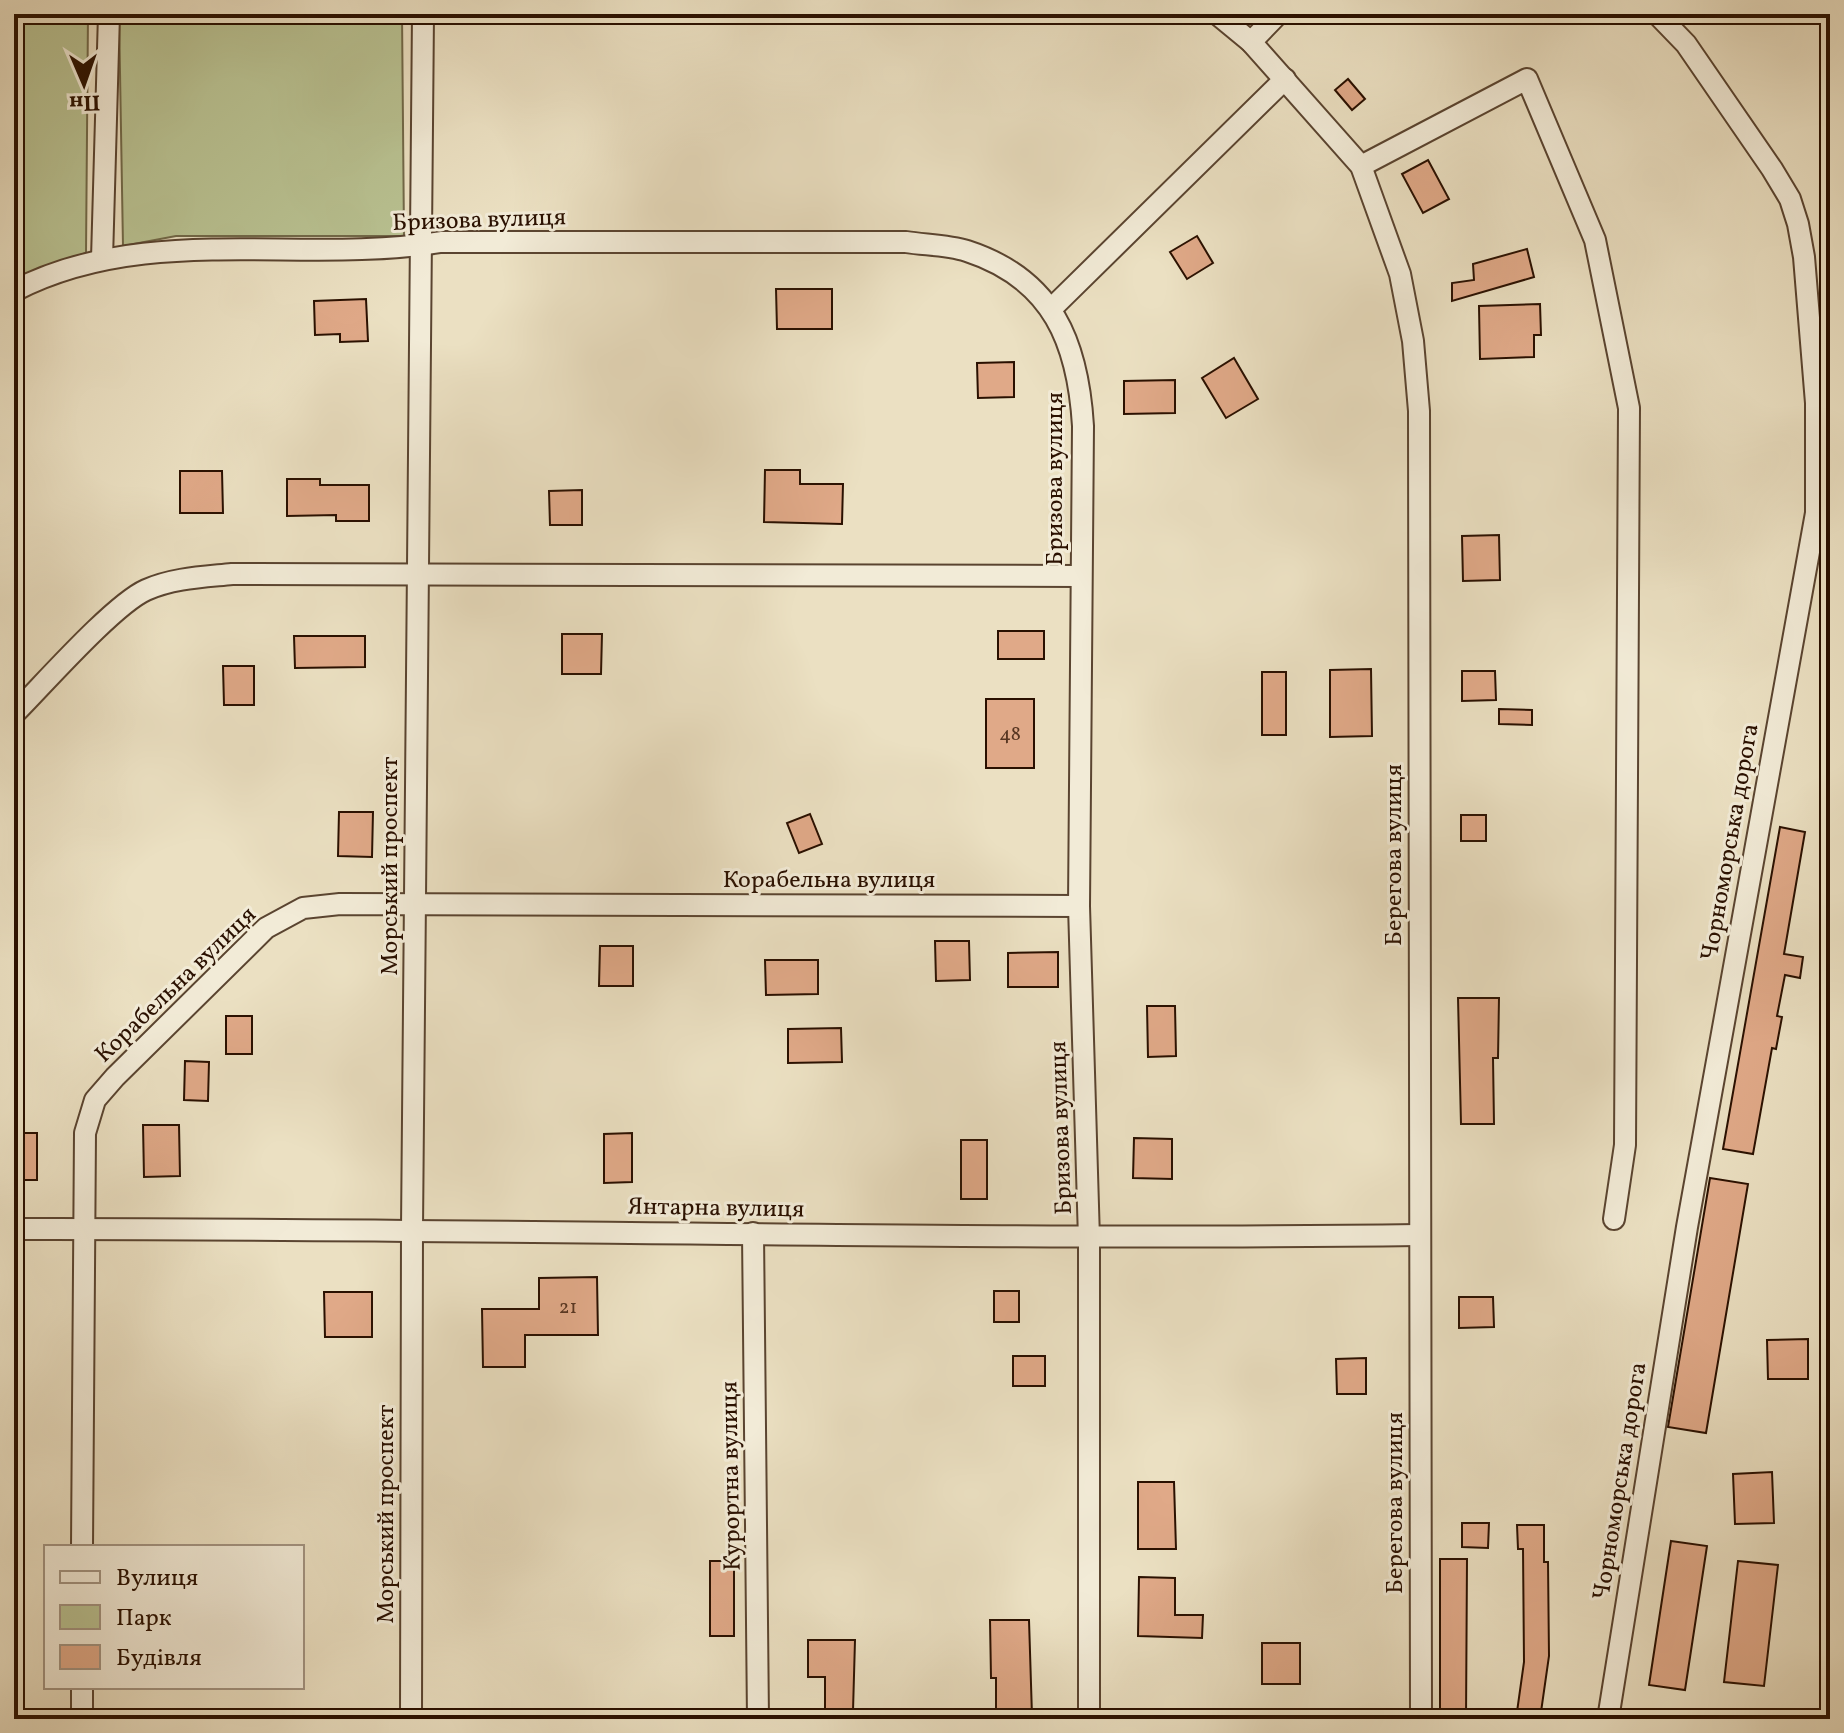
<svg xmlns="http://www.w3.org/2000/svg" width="1844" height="1733" viewBox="0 0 1844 1733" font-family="Vollkorn,serif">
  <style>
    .green { fill: #b9c292; stroke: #726949; stroke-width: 2 }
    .building { fill: #e0a988; stroke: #2a1000; stroke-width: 2 }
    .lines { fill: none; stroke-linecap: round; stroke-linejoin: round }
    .street-casing { stroke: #5a4430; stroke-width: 24 }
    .street { stroke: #f2ebd7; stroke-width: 20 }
    .labels { text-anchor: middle; stroke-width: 6; stroke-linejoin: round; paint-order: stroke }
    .number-label { font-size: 20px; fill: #583622 }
    .street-label { font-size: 24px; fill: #2a1000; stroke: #f2ebd7 }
  </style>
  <rect width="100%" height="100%" fill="#ebe0c2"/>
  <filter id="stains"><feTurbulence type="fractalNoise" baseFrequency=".0025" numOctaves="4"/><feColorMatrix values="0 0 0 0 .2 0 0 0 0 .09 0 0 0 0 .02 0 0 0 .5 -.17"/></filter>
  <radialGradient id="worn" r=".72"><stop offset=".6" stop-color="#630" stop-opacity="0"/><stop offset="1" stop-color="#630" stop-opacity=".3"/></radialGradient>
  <g class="green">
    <polygon points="14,14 88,14 86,253 14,278"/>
    <polygon points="119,14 402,14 404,236 176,236 123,246"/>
  </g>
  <g class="building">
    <polygon points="1348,79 1365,99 1352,110 1335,90"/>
    <polygon points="1428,160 1449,199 1423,213 1402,174"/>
    <polygon points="1197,236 1213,263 1187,279 1170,252"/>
    <polygon points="1527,249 1534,277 1452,301 1452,283 1474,280 1473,264"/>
    <polygon points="776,289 832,289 832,329 777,329"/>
    <polygon points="366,299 368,341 340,342 340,334 315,335 314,301"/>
    <polygon points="1540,304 1541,335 1534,335 1534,357 1480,359 1479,306"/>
    <polygon points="1234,358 1258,399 1226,418 1202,378"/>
    <polygon points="1014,362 1014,397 978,398 977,363"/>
    <polygon points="1175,380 1175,413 1124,414 1124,381"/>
    <polygon points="765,470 800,470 800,484 843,484 842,524 764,522"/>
    <polygon points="180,471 222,471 223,513 180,513"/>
    <polygon points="287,479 320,479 320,485 369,485 369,521 336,521 336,515 287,516"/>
    <polygon points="582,490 582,525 550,525 549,491"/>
    <polygon points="1499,535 1500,580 1463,581 1462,536"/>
    <rect x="998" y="631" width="46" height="28"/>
    <polygon points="562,634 602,634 601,674 562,674"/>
    <polygon points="294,636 365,636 365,667 295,668"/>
    <polygon points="223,666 254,666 254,705 224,705"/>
    <polygon points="1371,669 1372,736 1330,737 1330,670"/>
    <polygon points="1462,671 1495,671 1496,700 1462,701"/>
    <rect x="1262" y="672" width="24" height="63"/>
    <rect x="986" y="699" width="48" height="69"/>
    <polygon points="1499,709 1532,710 1532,725 1499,724"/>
    <polygon points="339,812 373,812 372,857 338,856"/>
    <polygon points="810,814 822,844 799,853 787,823"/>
    <rect x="1461" y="815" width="25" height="26"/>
    <polygon points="1780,827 1805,832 1784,954 1803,957 1800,978 1785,975 1777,1016 1782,1017 1776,1049 1772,1048 1753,1154 1723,1149"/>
    <polygon points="935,941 969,941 970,980 936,981"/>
    <polygon points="600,946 633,946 633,986 599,986"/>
    <polygon points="1058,952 1058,987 1008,987 1008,953"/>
    <polygon points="765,960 818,960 818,994 766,995"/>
    <polygon points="1458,998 1499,998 1498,1058 1493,1058 1494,1124 1461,1124"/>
    <polygon points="1147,1006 1175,1006 1176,1056 1148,1057"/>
    <rect x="226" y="1016" width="26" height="38"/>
    <polygon points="841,1028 842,1062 788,1063 788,1029"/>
    <polygon points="185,1061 209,1062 208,1101 184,1100"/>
    <polygon points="143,1125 179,1125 180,1176 144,1177"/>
    <rect x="14" y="1133" width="23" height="47"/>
    <polygon points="632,1133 632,1182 604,1183 604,1134"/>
    <polygon points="1134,1138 1172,1139 1172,1179 1133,1178"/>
    <rect x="961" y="1140" width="26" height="59"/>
    <polygon points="1710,1178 1748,1184 1706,1433 1668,1427"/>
    <polygon points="597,1277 598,1335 525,1335 525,1367 483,1367 482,1309 539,1309 539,1278"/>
    <rect x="994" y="1291" width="25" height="31"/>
    <polygon points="324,1292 372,1292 372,1337 325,1337"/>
    <polygon points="1459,1297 1493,1297 1494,1327 1459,1328"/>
    <polygon points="1808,1339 1808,1379 1768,1379 1767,1340"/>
    <rect x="1013" y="1356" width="32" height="30"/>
    <polygon points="1366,1358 1366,1394 1337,1394 1336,1359"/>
    <polygon points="1772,1472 1774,1523 1735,1524 1733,1474"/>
    <polygon points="1138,1482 1174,1482 1176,1549 1138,1549"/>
    <polygon points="1462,1523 1489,1523 1488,1548 1462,1547"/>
    <polygon points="1517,1525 1544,1525 1544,1562 1548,1562 1549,1656 1540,1719 1516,1719 1524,1662 1523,1549 1518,1549"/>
    <polygon points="1671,1541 1707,1546 1685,1690 1649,1685"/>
    <polygon points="1440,1559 1467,1559 1466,1719 1440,1719"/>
    <rect x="710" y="1561" width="24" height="75"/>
    <polygon points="1738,1561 1778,1565 1764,1686 1724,1682"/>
    <polygon points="1139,1577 1175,1578 1175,1615 1203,1615 1202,1638 1138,1636"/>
    <polygon points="990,1620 1029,1620 1032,1716 996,1716 996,1678 991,1678"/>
    <polygon points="808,1640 855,1640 853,1711 825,1711 825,1677 808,1677"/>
    <rect x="1262" y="1643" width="38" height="41"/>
  </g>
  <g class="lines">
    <g class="street-casing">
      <g id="street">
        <polyline points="1217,14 1251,42 1361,166 1400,274 1413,341 1419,411 1421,1719"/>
        <polyline points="1251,42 1278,14"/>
        <polyline points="1361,166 1527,79 1595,240 1629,408 1625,1145 1614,1219"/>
        <polyline points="102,259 109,14"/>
        <path d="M14,291C146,222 300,265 441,242H906C925,245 948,245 967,251C1053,279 1078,343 1083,426L1079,906L1089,1239V1719"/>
        <polyline points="1051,309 1285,79"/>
        <path d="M14,714C43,685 113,605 146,590C173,578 203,577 232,574L1080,576"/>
        <path d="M14,1229C482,1228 950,1241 1418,1235"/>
        <polyline points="753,1233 758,1719"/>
        <polyline points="82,1547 85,1133 95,1100 115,1077 266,928 303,908 340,904 1079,906"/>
        <polyline points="82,1719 82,1687"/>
        <polyline points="411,1719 412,1229 423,14"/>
        <polyline points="1608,1719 1687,1227 1816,513 1816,403 1804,257 1798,224 1790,199 1772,169 1686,44 1657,14"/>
      </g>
    </g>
    <use href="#street" class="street"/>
  </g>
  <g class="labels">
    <g class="number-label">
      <text x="1010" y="740">48</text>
      <text x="568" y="1313">21</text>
    </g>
    <g class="street-label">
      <text transform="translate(479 219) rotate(-2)" y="8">Бризова вулиця</text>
      <text transform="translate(1054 479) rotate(-90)" y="8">Бризова вулиця</text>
      <text transform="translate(1729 842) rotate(-80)" y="8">Чорноморська дорога</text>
      <text transform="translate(1393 855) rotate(-90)" y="8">Берегова вулиця</text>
      <text transform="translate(389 866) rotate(-90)" y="8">Морський проспект</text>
      <text x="829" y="887">Корабельна вулиця</text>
      <text transform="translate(175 984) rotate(-44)" y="8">Корабельна вулиця</text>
      <text transform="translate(1060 1128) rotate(-92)" y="8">Бризова вулиця</text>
      <text transform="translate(716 1207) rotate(1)" y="8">Янтарна вулиця</text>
      <text transform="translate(730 1476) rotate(-91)" y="8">Курортна вулиця</text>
      <text transform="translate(1619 1481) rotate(-81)" y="8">Чорноморська дорога</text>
      <text transform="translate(1394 1503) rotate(-90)" y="8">Берегова вулиця</text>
      <text transform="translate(385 1514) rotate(-90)" y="8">Морський проспект</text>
    </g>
  </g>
  <rect width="1844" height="1733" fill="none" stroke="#ebe0c2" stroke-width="48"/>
  <rect x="16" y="16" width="1812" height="1701" fill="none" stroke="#2a1000" stroke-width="4"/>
  <rect x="24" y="24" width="1796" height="1685" fill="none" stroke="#2a1000" stroke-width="2"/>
  <rect x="44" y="1545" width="260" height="144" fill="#f2ebd7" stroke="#a29381" stroke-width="2"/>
  <rect x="60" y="1571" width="40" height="12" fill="#f2ebd7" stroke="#a29381" stroke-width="2"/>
  <text x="116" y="1585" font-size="24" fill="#2a1000">Вулиця</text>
  <rect x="60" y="1605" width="40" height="24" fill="#b9c292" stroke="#a29381" stroke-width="2"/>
  <text x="116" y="1625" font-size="24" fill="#2a1000">Парк</text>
  <rect x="60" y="1645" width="40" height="24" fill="#e0a988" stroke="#a29381" stroke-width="2"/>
  <text x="116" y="1665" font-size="24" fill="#2a1000">Будівля</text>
  <g transform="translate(84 84) rotate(178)" stroke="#f2ebd7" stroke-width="6" paint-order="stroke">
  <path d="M0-6L14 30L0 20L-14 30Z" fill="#2a1000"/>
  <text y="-12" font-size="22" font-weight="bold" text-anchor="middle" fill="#2a1000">Пн</text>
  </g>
  <rect width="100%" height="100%" filter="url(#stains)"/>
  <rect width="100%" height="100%" fill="url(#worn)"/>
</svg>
